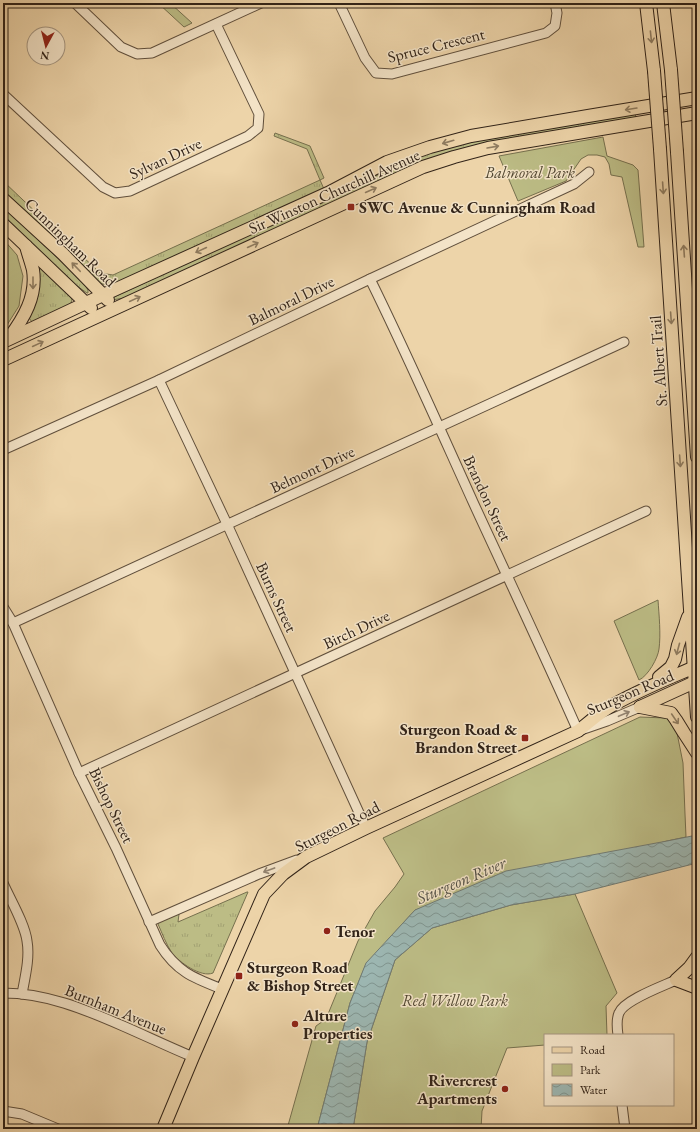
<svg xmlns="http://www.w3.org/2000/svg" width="700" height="1132" viewBox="0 0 700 1132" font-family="'EB Garamond',serif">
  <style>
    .grass { fill: url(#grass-tufts); stroke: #76704e }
    .park { fill: #bcbc85; stroke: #76704e }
    .water { fill: url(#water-waves); stroke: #717b74 }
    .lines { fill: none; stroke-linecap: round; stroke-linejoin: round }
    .minor-casing { stroke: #604f3c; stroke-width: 11 }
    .major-casing { stroke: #312318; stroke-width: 14 }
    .minor { stroke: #f3e3c7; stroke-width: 9 }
    .major { stroke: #edd4a9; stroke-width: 12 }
    .major-bridge-casing { stroke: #312318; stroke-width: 14; stroke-linecap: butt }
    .major-bridge { stroke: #edd4a9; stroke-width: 12 }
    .oneway { stroke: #8f7c60 }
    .oneway2 { stroke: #928370 }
    .poi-dot { fill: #8f2418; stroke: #f3e3c7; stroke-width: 1.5 }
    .labels { text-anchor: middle; stroke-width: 3; stroke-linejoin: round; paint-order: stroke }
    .street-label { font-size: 16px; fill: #312318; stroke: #f3e3c7 }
    .park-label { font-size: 16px; font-style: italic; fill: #544933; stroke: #f3e3c7 }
    .poi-label { font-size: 16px; font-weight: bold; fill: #312318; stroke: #f3e3c7; text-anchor: start }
    .water-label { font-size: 17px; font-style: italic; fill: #514f46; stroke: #f3e3c7 }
  </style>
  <defs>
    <pattern id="grass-tufts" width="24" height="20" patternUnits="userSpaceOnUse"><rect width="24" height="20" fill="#bcbc85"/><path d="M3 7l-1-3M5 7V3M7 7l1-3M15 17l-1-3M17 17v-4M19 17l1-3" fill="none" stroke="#a2a172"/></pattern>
    <pattern id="water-waves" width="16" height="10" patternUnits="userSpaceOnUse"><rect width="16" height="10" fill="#9cb6b1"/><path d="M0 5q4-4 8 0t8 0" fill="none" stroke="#80948f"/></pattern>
  </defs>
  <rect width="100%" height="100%" fill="#edd4a9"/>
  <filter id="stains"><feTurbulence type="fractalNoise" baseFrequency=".005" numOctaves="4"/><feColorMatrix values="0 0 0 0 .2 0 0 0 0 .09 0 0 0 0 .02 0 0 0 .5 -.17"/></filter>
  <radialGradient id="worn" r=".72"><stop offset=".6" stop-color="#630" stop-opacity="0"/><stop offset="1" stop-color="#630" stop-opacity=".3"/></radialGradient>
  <g class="grass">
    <polygon points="635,113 636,118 494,142 124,298 112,300 110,299 312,205 399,165 425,155 454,145 484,139"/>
    <polygon points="275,133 310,146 324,178 320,180 324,189 110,286 99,283 3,193 3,181 100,273 113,275 320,180 307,149 274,136"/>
    <polygon points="3,207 83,282 88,290 88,293 87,293 77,286 3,216"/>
    <polygon points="39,266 71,296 72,300 70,305 32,322 29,318"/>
    <path d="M247,892H248L213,973C201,978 179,962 172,953C166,944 162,933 158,924L159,922L179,914L178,922Z"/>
  </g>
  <g class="park">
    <polygon points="158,3 170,3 192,23 184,27"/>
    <polygon points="603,137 607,156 633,165 638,170 644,247 638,247 622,177 611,175 609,164 605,157 597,155 588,155 581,159 566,181 518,201 499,156"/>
    <polygon points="3,239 17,255 23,276 19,306 7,325 3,327"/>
    <path d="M658,600C659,615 661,634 659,649C658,658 648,676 639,680L614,621Z"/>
    <polygon points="640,717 666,718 676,728 683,763 685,814 686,837 667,841 415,910 366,964 350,1003 317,1129 287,1129 316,1026 326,1019 358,941 375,911 395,887 404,874 383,838"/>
    <polygon points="575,894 617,993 606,1006 607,1035 545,1035 545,1045 507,1048 482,1111 481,1129 353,1129 367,1042 395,960 432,928 511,905"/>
  </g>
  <polygon class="water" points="697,835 697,863 575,894 511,905 432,928 395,960 367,1042 353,1129 317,1129 350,1003 366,963 415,910 506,871 667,841"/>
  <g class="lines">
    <g class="minor-casing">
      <g id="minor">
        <polyline points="75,3 121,47 137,54 152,53 261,3"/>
        <polyline points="339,3 365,58 376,73 392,74 546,33 555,26 557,13 555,3"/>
        <polyline points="3,94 103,187 115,193 130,191 248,136 258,128 259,114 216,24"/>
        <path d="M370,279C406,352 439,427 473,502C508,578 544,654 578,731L607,721L640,707"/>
        <polyline points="159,380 227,524 366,828"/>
        <polyline points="3,450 159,380 370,279 574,184 589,172"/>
        <path d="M3,607L13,623L79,773L116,848L160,945C177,972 194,978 222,989"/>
        <polyline points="13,623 624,342"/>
        <polyline points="79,773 646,511"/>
        <path d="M3,883C10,899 25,924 27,941C30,958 25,977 22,994"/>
        <polyline points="149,922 259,874 297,860"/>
        <path d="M3,993C46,993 84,1009 123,1026C146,1036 169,1047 193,1057"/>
        <path d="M618,1035C617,1028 616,1020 619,1013C624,1000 663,986 676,980"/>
        <polyline points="622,1105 625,1129"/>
        <polyline points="3,1111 22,1114 58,1129"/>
      </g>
    </g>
    <g class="major-casing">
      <g id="major">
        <polyline points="646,3 654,71"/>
        <polyline points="663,3 671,70"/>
        <polyline points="660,149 697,717"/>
        <polyline points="677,152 697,457"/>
        <polyline points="3,199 63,254 108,300"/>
        <polyline points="3,224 91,308"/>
        <path d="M9,338C24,318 37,296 33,270C31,262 28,254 26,246"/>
        <polyline points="3,342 103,295 328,193 387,162 430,147 471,136 588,116 697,98"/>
        <polyline points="3,360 423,167 454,157 488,148 697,113"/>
        <polyline points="659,677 671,667 675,659 678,645 688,617"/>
        <polyline points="640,707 671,713 676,720 684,733 697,753"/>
        <polyline points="640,707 697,681"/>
        <polyline points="697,957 689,968 676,980 697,988"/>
        <path d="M163,1129L193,1057L264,894L283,874L306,857L366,828L578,731C588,723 597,715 608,708C636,691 667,679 697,666"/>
      </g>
    </g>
    <use href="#minor" class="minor"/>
    <use href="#major" class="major"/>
    <g class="major-bridge-casing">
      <g id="major-bridge">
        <polyline points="671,70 677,152"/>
        <polyline points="654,71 660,149"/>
      </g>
    </g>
    <use href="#major-bridge" class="major-bridge"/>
  </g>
  <defs><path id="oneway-shaft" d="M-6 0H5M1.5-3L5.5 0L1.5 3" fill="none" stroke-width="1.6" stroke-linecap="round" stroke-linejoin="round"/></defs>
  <g class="oneway">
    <use href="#oneway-shaft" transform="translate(651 37) rotate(84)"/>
    <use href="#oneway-shaft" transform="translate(631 109) rotate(171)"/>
    <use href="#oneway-shaft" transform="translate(448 142) rotate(164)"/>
    <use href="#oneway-shaft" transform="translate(493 147) rotate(-10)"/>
    <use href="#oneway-shaft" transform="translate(663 188) rotate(86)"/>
    <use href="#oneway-shaft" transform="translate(371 190) rotate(-24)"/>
    <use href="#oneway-shaft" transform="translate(253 245) rotate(-25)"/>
    <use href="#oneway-shaft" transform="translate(201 250) rotate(155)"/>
    <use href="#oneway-shaft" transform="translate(684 251) rotate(-94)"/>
    <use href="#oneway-shaft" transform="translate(76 267) rotate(-134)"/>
    <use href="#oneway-shaft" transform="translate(33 283) rotate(90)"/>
    <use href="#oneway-shaft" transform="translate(135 299) rotate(-25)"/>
    <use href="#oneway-shaft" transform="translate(671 318) rotate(86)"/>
    <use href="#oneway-shaft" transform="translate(38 344) rotate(-25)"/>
    <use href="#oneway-shaft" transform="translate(680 461) rotate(86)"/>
    <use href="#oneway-shaft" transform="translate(678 649) rotate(105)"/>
    <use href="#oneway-shaft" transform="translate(675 719) rotate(56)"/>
  </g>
  <g class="oneway2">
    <use href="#oneway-shaft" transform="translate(624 714) rotate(-23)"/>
    <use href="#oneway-shaft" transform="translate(269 870) rotate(160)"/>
  </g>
  <g class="poi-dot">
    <rect x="347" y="203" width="8" height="8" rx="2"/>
    <rect x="521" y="734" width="8" height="8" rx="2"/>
    <circle cx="327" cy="931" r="4"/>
    <rect x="235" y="972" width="8" height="8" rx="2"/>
    <circle cx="295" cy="1024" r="4"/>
    <circle cx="505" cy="1089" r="4"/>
  </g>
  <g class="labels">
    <g class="street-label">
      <text transform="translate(436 45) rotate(-14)" y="6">Spruce Crescent</text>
      <text transform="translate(165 158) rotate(-25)" y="6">Sylvan Drive</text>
      <text transform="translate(334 191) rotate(-24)" y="6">Sir Winston Churchill Avenue</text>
      <text transform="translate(71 242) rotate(44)" y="6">Cunningham Road</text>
      <text transform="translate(291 300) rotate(-26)" y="6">Balmoral Drive</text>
      <text transform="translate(658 361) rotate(-94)" y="6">St. Albert Trail</text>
      <text transform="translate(312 469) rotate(-25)" y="6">Belmont Drive</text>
      <text transform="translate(488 498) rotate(65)" y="6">Brandon Street</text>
      <text transform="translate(277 597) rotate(65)" y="6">Burns Street</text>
      <text transform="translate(356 629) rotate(-25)" y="6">Birch Drive</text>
      <text transform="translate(630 692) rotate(-23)" y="6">Sturgeon Road</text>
      <text transform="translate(112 805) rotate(64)" y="6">Bishop Street</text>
      <text transform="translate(337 826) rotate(-27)" y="6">Sturgeon Road</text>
      <text transform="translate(116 1009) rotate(22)" y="6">Burnham Avenue</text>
    </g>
    <g class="park-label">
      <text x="530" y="178">Balmoral Park</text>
      <text x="455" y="1006">Red Willow Park</text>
    </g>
    <g class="poi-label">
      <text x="359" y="213">SWC Avenue &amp; Cunningham Road</text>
      <text x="517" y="735" text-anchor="end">Sturgeon Road &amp;<tspan x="517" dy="18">Brandon Street</tspan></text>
      <text x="335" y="937">Tenor</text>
      <text x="247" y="973">Sturgeon Road<tspan x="247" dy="18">&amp; Bishop Street</tspan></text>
      <text x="303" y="1021">Alture<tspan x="303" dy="18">Properties</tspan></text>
      <text x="497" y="1086" text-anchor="end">Rivercrest<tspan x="497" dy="18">Apartments</tspan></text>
    </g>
    <g class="water-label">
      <text transform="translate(461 880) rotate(-23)" y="6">Sturgeon River</text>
    </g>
  </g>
  <rect width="700" height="1132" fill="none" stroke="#edd4a9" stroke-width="16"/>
  <rect x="4" y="4" width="692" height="1124" fill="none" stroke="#312318" stroke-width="2"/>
  <rect x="8" y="8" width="684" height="1116" fill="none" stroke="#312318"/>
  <rect x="544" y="1034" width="130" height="72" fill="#f3e3c7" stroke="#a59681"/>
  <rect x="552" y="1047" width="20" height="6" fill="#edd4a9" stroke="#a59681"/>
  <text x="580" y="1054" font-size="12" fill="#312318">Road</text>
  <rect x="552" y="1064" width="20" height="12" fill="#bcbc85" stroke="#a59681"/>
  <text x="580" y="1074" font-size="12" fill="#312318">Park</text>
  <rect x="552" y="1084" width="20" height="12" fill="url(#water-waves)" stroke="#a59681"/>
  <text x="580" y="1094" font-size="12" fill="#312318">Water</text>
  <g transform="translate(46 46) rotate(187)"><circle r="19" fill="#f3e3c7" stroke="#a59681"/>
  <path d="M0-3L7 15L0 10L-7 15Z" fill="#8f2418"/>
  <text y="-6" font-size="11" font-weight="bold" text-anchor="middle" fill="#312318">N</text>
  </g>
  <rect width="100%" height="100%" filter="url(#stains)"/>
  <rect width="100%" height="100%" fill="url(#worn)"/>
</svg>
